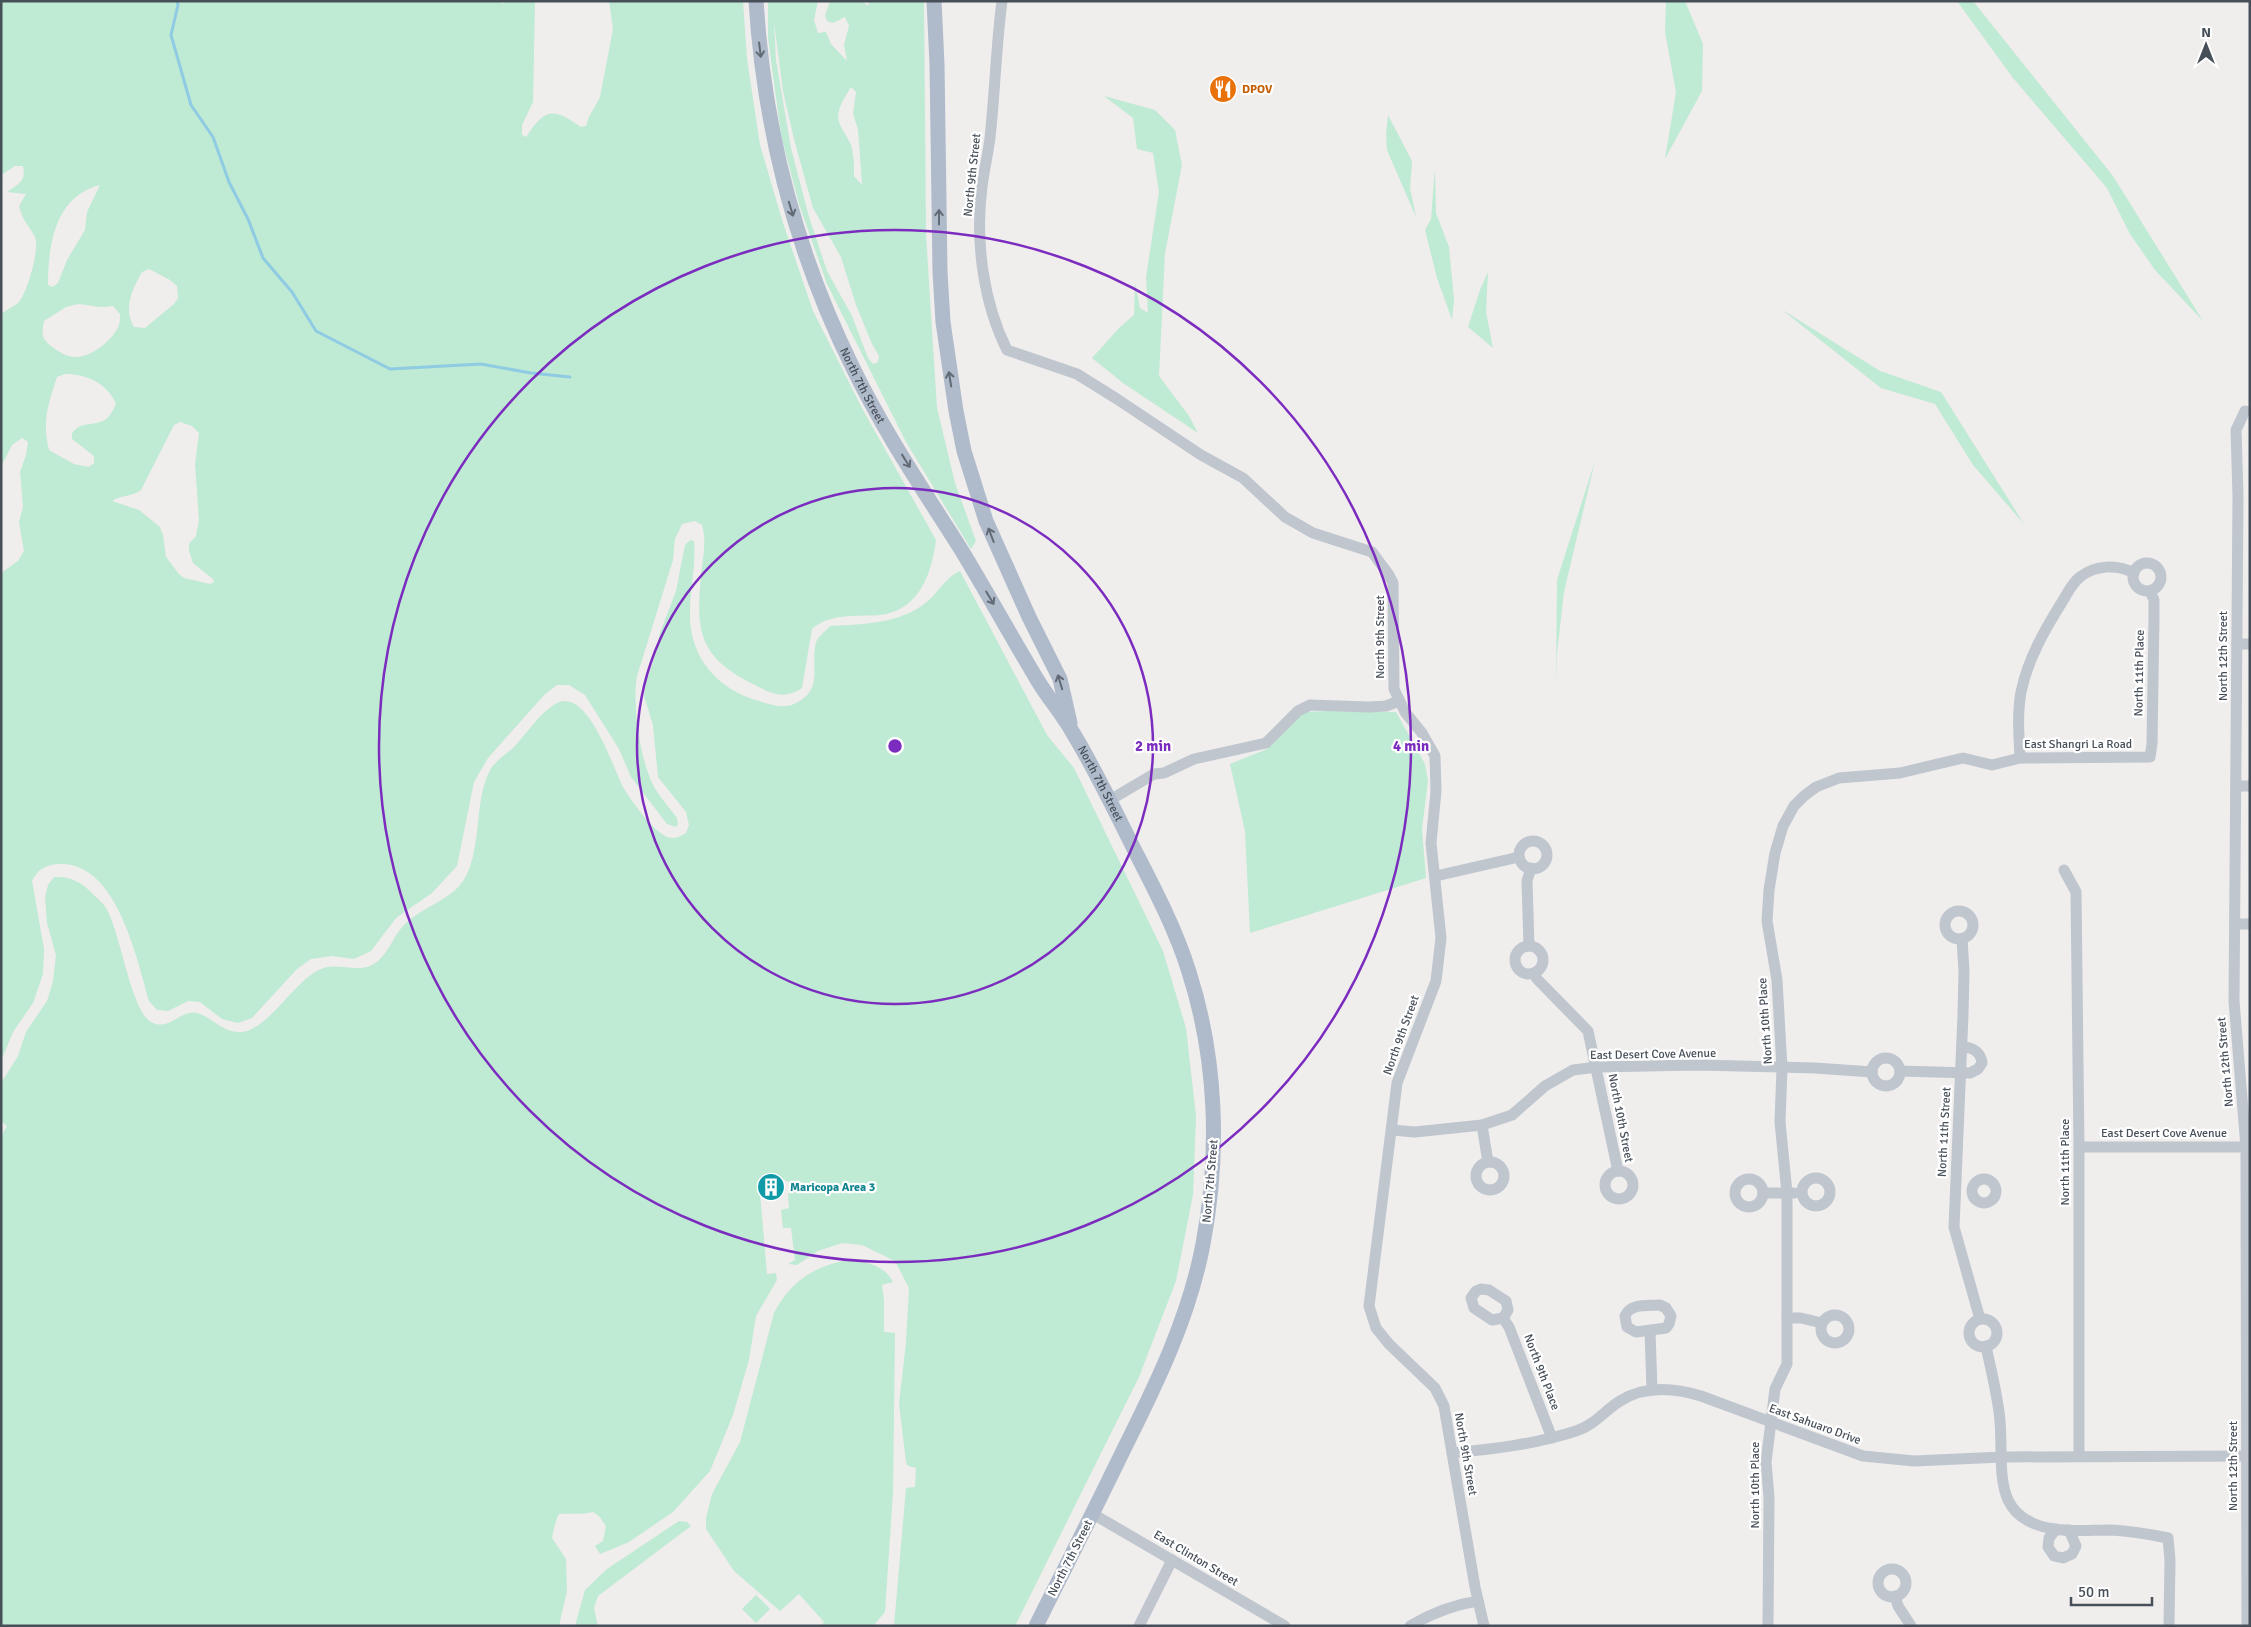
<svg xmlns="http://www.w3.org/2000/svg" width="2251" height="1627" viewBox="0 0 2251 1627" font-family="Signika,sans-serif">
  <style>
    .green { fill: #bfead3; fill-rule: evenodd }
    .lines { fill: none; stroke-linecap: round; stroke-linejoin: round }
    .stream { stroke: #8fcbe3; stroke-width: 3 }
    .minor { stroke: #bfc6ce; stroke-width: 11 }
    .major { stroke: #afbaca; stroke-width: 15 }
    .oneway { stroke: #616a75 }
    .ring { fill: none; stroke: #7b2cbf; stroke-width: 2.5 }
    .labels { text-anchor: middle; stroke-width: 4.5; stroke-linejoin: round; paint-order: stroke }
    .food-label { font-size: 12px; font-weight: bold; fill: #c56008; stroke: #fff; text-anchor: start }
    .street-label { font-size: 12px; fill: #474f59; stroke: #fff }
    .culture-label { font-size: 12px; font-weight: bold; fill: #0d838f; stroke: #fff; text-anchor: start }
    .centre { fill: #7b2cbf; stroke: #fff; stroke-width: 2.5 }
    .ring-label { font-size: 15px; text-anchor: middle; font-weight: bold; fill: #7b2cbf; stroke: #fff; stroke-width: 4.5; stroke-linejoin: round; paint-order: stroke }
  </style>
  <rect width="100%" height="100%" fill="#f0eded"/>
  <g class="green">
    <path d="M1,1H501L503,4L505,1H535L533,102L522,125V135L526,137C545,108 553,107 581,127L586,126L589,117L600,97L613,29L609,1H743L747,59L760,145L783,223L813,311L863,410L936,540C932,569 923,601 893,612C881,617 864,615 851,616C836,617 823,619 812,629L802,688C783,700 772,694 753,684C694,655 696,626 702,566C704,552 706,539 702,525L695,521L682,524L675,539L673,560L637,676C632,706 640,756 652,783C658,795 669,807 677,818L678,824L676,827L667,824L631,777L619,749L585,695L569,685H557L545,694L488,758L474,782L457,866L432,893L396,918L371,951L354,959L332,956L311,959L297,969L252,1018L238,1023L222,1019L200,1002L188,1001L168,1011L157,1010L149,1001C137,960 117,861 59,864C45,865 38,869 32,881L44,949L43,974L33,1003L13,1032L1,1061V573L18,561L24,551L19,522L23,507L20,472L26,455L28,442L22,438L12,445L1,467V314C6,310 13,307 18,303C27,294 40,249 35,237C29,225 23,222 19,206L26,194L7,192C19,183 26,182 23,166H15L1,175ZM100,185L87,212L85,230L67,260L58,283L53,287L48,285C48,245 55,196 100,185ZM149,269L170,280L177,286L178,298L174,304L145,328L134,327C123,308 132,290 142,272ZM78,304C91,305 101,309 113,306L120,314C120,317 120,322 119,325C113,340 92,357 76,357C67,358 50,347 45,340C41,334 43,327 44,321L66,307ZM65,374C87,374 106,383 116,403C105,435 86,415 72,433V439L94,456V463L89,467L74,464L49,450C42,421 48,405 57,377ZM180,422L192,426L199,433L195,465L199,520L196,536L189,544V551L193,563L213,579L214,582L210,584L184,578L179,574L166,557L163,535L160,527L139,510L112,501C120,495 132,497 141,490L174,425Z"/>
    <path d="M768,1H818L814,20L818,33L826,32L831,44L847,61L844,45L849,26L845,17L833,23L827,21L825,16L830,1H861L869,6L868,1H924L926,235L937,408L955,483L976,541L971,549L906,442L827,284L799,204L781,135L768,38ZM774,22L783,91L794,139L813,208L841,257L856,305L872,344L879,356L878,362L873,364L868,358L852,316L827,271L809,217L791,148L776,60ZM851,87L856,92L853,114L858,129L862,185L854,176C854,165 854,155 851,145C847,135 838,126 838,116C839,104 846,96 851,87Z"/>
    <polygon points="1666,1 1685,1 1703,44 1702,91 1665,159 1676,92 1665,32"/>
    <polygon points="1957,1 1973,1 2113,176 2203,321 2155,270 2130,234 2107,188 2013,78"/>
    <polygon points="1104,96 1155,110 1175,130 1182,165 1165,253 1159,376 1189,416 1198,433 1123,383 1092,358 1120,327 1134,315 1135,283 1140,308 1148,313 1146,277 1159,192 1153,153 1137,149 1133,118"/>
    <polygon points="1388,115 1412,161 1410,188 1416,217 1387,150 1386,134"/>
    <polygon points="1435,168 1436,213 1449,247 1454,300 1452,320 1437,278 1425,230 1431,219"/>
    <polygon points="1488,272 1486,312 1493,348 1468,327 1480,290"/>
    <polygon points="1781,309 1880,371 1941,392 2024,524 1973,465 1935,404 1881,388"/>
    <polygon points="1595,461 1564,592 1557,653 1556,686 1557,580"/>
    <path d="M690,540L694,541C696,565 690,589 690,613C689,657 718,690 759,701C779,707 790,711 807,695C820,682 811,659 816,643C817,637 826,631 830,626C864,624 902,624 929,600C940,590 946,577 960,571L1047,735L1074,768L1163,951L1186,1028L1196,1116L1193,1195L1176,1281L1139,1377L1015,1626H894L906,1488L915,1487L916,1468L908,1466L906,1462L899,1404L906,1342L909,1288L895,1261L862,1245L842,1243L818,1251L797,1265L788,1264L795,1260L791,1228H783L781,1210L789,1208L788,1194L792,1191L790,1183L777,1176L759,1182L767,1274L776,1273L777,1280L756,1316L749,1360L733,1415L710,1471L673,1512L629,1542L600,1554L595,1546L603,1541L606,1526L599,1516L593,1512C582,1515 571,1513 559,1514C556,1519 553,1532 552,1538L566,1559L567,1591L559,1626H1V1136L7,1126L1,1121V1083L18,1056L26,1032L47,1001L53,981L56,955L47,923L45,897L48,885L54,877C70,876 82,882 93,894C97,898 103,903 106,908C121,933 130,1009 151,1022C170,1032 180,1009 197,1013C214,1018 222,1033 241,1032C269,1030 295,979 321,969C336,962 355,972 370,966C387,959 392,937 404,925C418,910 448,900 460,885C479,863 476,816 483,789C485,783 488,772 492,767C498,759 508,753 514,747C527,733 539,714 555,704C587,684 613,768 623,787C631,800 657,839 673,838C678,838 682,835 686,833L689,825L686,812L658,777L653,725L644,696L646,682L655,656L660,633L676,591L685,545Z"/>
    <polygon points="1328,711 1396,712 1425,764 1428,781 1422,829 1426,878 1250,933 1245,831 1230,764 1267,749 1304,712"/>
    <path d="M852,1259C869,1263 885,1266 893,1282L882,1285L884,1300V1332L895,1333L893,1492L885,1612L873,1626H820L824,1622L799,1594L780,1611L734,1571L706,1529V1518L712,1494L740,1442L774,1313C792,1279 815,1266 852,1259Z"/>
    <polygon points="679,1521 687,1522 691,1526 598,1596 594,1608 598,1626 575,1626 585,1590 607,1569"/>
    <polygon points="756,1595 770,1609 756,1623 742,1609"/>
  </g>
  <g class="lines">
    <polyline class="stream" points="177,1 178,5 171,35 191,105 213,137 229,182 248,219 263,258 292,292 316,331 390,369 481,364 531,373 570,377"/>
    <g class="minor">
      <path d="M1002,1C996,47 995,92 990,138C988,154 984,170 982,187C975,240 983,302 1007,350L1077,374L1117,399L1201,455L1243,478L1285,517L1313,533L1372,552L1389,575L1393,583L1394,689L1405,712L1422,733L1435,756L1436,791L1431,843L1441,938L1436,981L1397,1083L1369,1306L1376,1328L1389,1344L1435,1388L1444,1406L1475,1587L1484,1626"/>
      <polyline points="2245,411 2236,430 2238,496 2234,1001 2246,1147 2247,1626"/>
      <circle cx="2147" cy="577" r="14"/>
      <polyline points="2237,644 2250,644"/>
      <path d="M2020,758C2019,736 2017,714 2021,692C2028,659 2044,631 2062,602C2067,594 2072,583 2080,577C2095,565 2117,564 2134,573"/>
      <polyline points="2236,786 2250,786"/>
      <polyline points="1110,800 1154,774 1164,773 1194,759 1266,743 1298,711 1310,705 1369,707 1386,706 1399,701"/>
      <circle cx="1533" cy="855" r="14"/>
      <polyline points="2064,870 2076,892 2079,1147 2079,1456"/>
      <polyline points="1436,876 1519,857"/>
      <circle cx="1959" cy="925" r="14"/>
      <polyline points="2236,924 2250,924"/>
      <polyline points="1962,939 1964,971 1963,1015 1954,1227 1980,1319"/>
      <polyline points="1529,946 1527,881 1531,868"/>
      <circle cx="1529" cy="960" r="14"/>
      <polyline points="1534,973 1537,979 1588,1031 1618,1171"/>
      <circle cx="1886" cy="1072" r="14"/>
      <path d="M1900,1071L1970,1073L1978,1069L1982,1063C1981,1052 1972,1047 1962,1047"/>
      <polyline points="1482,1125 1488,1162"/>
      <polyline points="1392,1130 1415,1132 1482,1125 1512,1115 1545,1086 1573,1070 1597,1067 1698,1065 1815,1068 1872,1072"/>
      <polyline points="2079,1147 2250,1147"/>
      <circle cx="1490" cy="1176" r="14"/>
      <circle cx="1619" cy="1185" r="14"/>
      <circle cx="1816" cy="1192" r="14"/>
      <circle cx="1984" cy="1191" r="12"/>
      <circle cx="1749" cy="1193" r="14"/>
      <polyline points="1763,1193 1794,1193"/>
      <polygon points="1481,1289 1489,1290 1506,1301 1508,1310 1503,1318 1492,1320 1474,1308 1471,1298 1476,1291"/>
      <path d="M1660,1305L1666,1308L1671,1316L1669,1324L1666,1328L1636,1332L1627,1327L1625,1316C1631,1303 1647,1306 1660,1305Z"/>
      <circle cx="1835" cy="1329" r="14"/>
      <polyline points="1503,1318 1509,1327 1552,1438"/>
      <polyline points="1787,1318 1801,1318 1822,1323"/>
      <circle cx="1983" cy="1333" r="14"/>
      <polyline points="1650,1331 1652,1390"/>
      <path d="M1986,1346C1991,1371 1998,1396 2000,1421C2004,1470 1990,1519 2054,1529C2073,1532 2092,1530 2111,1530C2130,1531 2149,1534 2168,1538L2170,1560L2169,1626"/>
      <path d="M1452,1453C1494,1449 1536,1444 1576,1431C1595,1425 1604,1411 1620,1401C1645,1385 1675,1388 1701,1396L1863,1456L1914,1461L2002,1457L2247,1456"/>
      <polyline points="1093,1514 1285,1626"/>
      <polyline points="2056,1529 2049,1538 2048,1547 2054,1556 2063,1558 2072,1554 2076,1546 2069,1530"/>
      <circle cx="1892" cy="1583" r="14"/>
      <polyline points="1895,1596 1898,1606 1911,1626"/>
      <polyline points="1139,1626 1172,1560"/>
      <path d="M1410,1626C1432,1613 1452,1605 1478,1601"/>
      <polyline points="1768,1626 1769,1497 1766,1462 1775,1389 1787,1364 1787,1193 1780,1122 1782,1068 1777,980 1767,921 1769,890 1775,853 1783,826 1794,806 1804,796 1816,787 1839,778 1900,773 1963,758 1992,765 2020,758 2150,757 2152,744 2154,617 2154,600 2150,591"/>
    </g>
    <g class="major">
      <path id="s1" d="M756,1C764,129 796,253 853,368C884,432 924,491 962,551C988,594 1012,638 1038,681C1049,699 1063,715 1073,733C1096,771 1115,811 1135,851C1155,890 1176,930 1189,972C1217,1059 1220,1155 1203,1244C1189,1318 1156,1385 1123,1451C1095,1509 1065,1568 1036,1626"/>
      <polyline points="934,1 937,64 940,272 943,322 956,411 964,451 986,521 1029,617 1060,679 1070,723"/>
    </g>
  </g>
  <defs><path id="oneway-shaft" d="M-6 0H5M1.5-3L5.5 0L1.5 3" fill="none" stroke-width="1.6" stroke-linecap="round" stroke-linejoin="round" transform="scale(1.25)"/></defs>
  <g class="oneway">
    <use href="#oneway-shaft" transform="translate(760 50) rotate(83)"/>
    <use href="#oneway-shaft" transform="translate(791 209) rotate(73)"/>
    <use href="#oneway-shaft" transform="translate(939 217) rotate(-90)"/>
    <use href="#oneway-shaft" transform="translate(950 379) rotate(-99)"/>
    <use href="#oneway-shaft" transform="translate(906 461) rotate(58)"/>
    <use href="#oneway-shaft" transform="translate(991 535) rotate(-111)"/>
    <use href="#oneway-shaft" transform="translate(990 598) rotate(59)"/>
    <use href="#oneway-shaft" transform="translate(1060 682) rotate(-107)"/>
  </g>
  <g class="ring">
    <circle cx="895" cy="746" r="258"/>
    <circle cx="895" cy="746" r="516"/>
  </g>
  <defs>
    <g id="restaurant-disc" transform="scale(1.4375)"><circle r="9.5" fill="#e8710a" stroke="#fff"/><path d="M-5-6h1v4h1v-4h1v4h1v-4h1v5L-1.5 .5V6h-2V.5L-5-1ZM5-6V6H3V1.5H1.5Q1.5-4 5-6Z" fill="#fff"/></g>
    <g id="building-disc" transform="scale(1.4375)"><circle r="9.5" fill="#0f9aa8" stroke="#fff"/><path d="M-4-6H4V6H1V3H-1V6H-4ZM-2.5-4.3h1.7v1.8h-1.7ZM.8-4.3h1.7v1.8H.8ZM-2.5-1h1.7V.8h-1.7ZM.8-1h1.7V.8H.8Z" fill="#fff"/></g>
  </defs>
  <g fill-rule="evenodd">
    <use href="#restaurant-disc" x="1223" y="89"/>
    <use href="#building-disc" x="771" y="1187"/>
  </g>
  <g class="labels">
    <g class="food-label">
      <text x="1242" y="93">DPOV</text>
    </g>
    <g class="street-label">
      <text transform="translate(972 175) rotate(-84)" y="4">North 9th Street</text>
      <text dy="4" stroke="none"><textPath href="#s1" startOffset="402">North 7th Street</textPath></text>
      <text transform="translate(1380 637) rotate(-90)" y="4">North 9th Street</text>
      <text transform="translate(2223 656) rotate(-90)" y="4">North 12th Street</text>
      <text transform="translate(2139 673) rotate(-89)" y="4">North 11th Place</text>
      <text x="2078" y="748">East Shangri La Road</text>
      <text dy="4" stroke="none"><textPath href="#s1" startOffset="866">North 7th Street</textPath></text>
      <text transform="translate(1765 1021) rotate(-94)" y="4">North 10th Place</text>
      <text transform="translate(1401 1035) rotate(-70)" y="4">North 9th Street</text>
      <text transform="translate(1653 1054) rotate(-1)" y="4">East Desert Cove Avenue</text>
      <text transform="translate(2225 1062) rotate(-95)" y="4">North 12th Street</text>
      <text transform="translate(1621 1118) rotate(79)" y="4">North 10th Street</text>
      <text transform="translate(1944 1132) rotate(-87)" y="4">North 11th Street</text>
      <text x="2164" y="1137">East Desert Cove Avenue</text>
      <text transform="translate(2065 1162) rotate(-90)" y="4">North 11th Place</text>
      <text transform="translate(1210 1181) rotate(-85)" y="4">North 7th Street</text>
      <text transform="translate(1542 1372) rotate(69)" y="4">North 9th Place</text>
      <text transform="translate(1815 1424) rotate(20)" y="4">East Sahuaro Drive</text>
      <text transform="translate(1466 1454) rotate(80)" y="4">North 9th Street</text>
      <text transform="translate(2233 1466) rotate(-90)" y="4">North 12th Street</text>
      <text transform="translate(1755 1485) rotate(-90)" y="4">North 10th Place</text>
      <text transform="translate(1070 1558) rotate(-63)" y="4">North 7th Street</text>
      <text transform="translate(1196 1558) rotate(31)" y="4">East Clinton Street</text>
    </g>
    <g class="culture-label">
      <text x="790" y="1191">Maricopa Area 3</text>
    </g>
  </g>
  <circle cx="895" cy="746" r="8" class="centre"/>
  <g class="ring-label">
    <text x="1153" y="751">2 min</text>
    <text x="1411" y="751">4 min</text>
  </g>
  <rect width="2251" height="1627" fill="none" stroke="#474f59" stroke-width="5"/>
  <g transform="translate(2206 45)" stroke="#ffffff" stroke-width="4" paint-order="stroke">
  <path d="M0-4L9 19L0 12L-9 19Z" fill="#474f59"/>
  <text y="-8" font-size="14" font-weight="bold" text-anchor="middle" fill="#474f59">N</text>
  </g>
  <path d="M2071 1597v8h81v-8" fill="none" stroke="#474f59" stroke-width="2.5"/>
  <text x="2078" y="1597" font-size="15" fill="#474f59" stroke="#ffffff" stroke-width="4" paint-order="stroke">50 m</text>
</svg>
